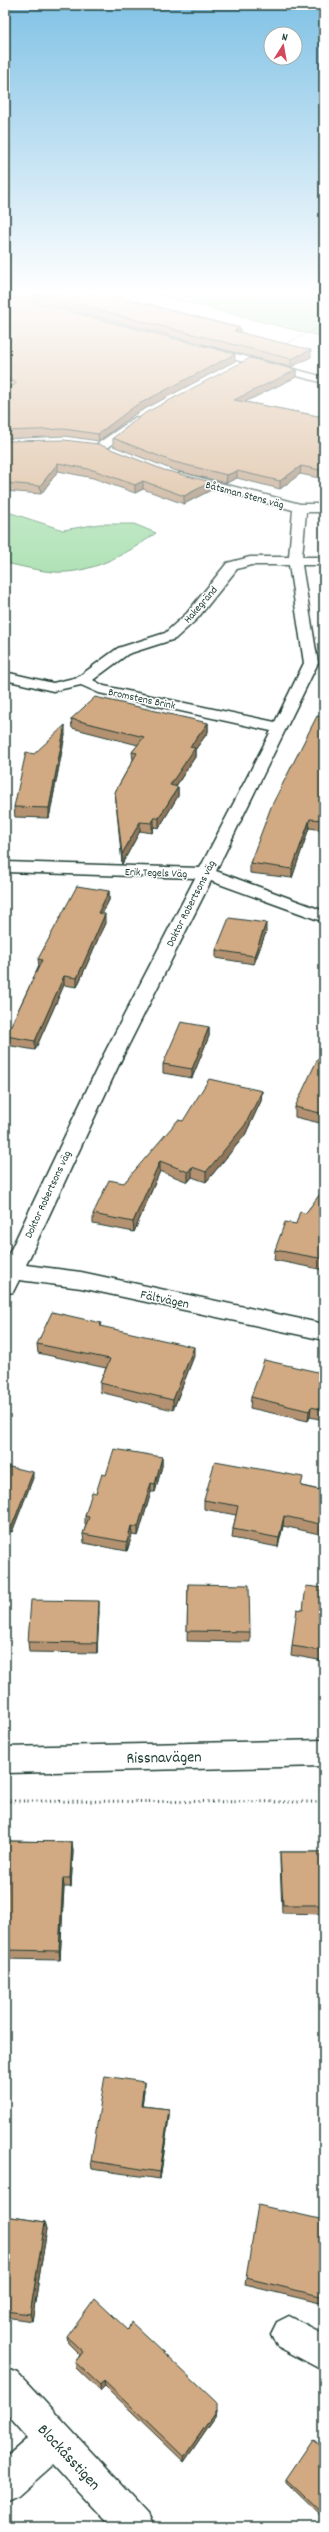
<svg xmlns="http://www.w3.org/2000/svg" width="329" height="2532" viewBox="0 0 329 2532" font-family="Dekko,sans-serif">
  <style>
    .green { fill: #9bdaa3; stroke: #5d8c6c }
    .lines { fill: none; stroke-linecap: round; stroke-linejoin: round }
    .minor-casing { stroke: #1f3d34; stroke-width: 3 }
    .path-far1 { stroke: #1f3d34; stroke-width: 1.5; stroke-dasharray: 0.5 1.5; stroke-linecap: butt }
    .path { stroke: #1f3d34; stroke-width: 3; stroke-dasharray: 1 3.5; stroke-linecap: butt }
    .minor { fill: #fff; fill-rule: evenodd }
    .wall { fill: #b49271; stroke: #1f3d34 }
    .shaded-wall { fill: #92775c; stroke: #1f3d34 }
    .building { fill: #d1aa83; stroke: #1f3d34 }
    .labels { text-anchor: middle; stroke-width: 3; stroke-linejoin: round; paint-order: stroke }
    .far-street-label { font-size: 11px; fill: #1f3d34; stroke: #fff }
    .street-label { font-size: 13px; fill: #1f3d34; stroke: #fff }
    .near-street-label { font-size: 16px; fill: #1f3d34; stroke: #fff }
  </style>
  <rect width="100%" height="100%" fill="#fff"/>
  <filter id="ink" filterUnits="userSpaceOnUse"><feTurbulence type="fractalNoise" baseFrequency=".025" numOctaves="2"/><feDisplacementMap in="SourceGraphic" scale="8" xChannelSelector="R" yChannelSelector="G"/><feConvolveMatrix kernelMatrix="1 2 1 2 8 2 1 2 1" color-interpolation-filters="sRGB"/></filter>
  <g filter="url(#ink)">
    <g class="green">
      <polygon points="152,294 324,294 324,337 315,335"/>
      <path d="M5,511L63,530L99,524H134L156,533C129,553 89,575 54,572C38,571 21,566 5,563Z"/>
    </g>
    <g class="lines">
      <g class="minor-casing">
        <g id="minor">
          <polygon points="206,346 324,377 324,383 202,351 202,347"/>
          <polygon points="136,417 142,420 140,422 105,450 97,450 97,444"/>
          <path d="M182,473L300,504H324V512H306L302,557H324V565H302L318,663L216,871L324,911V922L211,881L122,1058L26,1265L81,1272L324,1324V1340L81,1288L19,1280L13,1292L5,1294V1262L102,1058L195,878L5,872V862L200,868L271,731L99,693L81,685L53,691L5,680V672L53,683L78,677L118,648L165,633L187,613L227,563L250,557H289L293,510L178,480L176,477L178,474ZM251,565H289L304,663L275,722L104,686L93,680L128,654L175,639L197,619L237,569Z"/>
          <polygon points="324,1740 324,1766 5,1773 5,1747"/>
          <polygon points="289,2316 324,2334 324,2371 277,2346 271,2334 277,2322"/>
          <polygon points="5,2368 18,2373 149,2514 155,2527 110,2527 53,2465 18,2496 5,2502 5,2458 28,2438 5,2412"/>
        </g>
      </g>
      <g class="path-far1">
        <polyline points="298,294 324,301"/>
        <polyline points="283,345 324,325"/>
      </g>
      <polyline class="path" points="5,1801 324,1802"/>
      <use href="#minor" class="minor"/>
    </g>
    <g class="wall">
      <polygon points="8,294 108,294 240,328 240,332 311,357 291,367"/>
      <polygon points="5,295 235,361 135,414 99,441 64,436 5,439 5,387 10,388 5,386"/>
      <polygon points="296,370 296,377 245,402 318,416 324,412 324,479 300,474 280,489 237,478 226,483 173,470 113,446 113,438"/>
      <polygon points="5,441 211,490 184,504 143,489 135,493 93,478 58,471 41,494 5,491"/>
      <polygon points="323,508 324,508 324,528 322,517"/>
      <polygon points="324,717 324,830 309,828 292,878 250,873 250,863"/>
      <polygon points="71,719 208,723 208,732 195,750 195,757 176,786 178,787 178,796 159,828 154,827 152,833 140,831 122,864 116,801 115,792 133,760 132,752 138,745 72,728"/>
      <polygon points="65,735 49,818 15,817 14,807"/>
      <polygon points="109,891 109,900 102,914 105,923 77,987 64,985 35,1050 6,1045 6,1036 39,966 38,959"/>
      <polygon points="266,932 254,964 216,958 216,950"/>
      <polygon points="209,1027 209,1036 192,1078 163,1073 163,1064"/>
      <polygon points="324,1059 324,1124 295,1117 295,1107"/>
      <polygon points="262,1091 261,1101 245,1135 206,1182 192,1177 188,1182 160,1171 134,1232 93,1224 93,1214 124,1183 183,1121"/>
      <polygon points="324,1190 324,1270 274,1260 275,1250 296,1224 305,1214"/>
      <polygon points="101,1327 194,1356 173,1410 100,1392 100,1383 106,1368 38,1353 37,1344"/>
      <polygon points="322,1378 324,1378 324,1420 310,1417 308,1421 250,1408 251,1397"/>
      <polygon points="162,1457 162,1466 155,1492 151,1492 138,1536 132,1535 127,1551 84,1543 83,1534 86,1525 85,1525 85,1516 106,1475"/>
      <polygon points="5,1466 33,1478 12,1532 5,1530"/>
      <polygon points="302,1486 324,1491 324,1535 283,1526 278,1547 232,1538 233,1529 236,1515 204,1509 204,1500"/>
      <polygon points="188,1584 250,1632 250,1642 187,1641"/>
      <polygon points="324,1588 324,1661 291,1655 292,1646 303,1610"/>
      <polygon points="99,1611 97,1653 29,1652 28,1642"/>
      <polygon points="5,1841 72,1842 73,1851 71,1887 64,1887 60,1960 5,1959 5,1917 8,1887 5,1887"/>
      <polygon points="280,1852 324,1852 324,1914 282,1913 280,1861"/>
      <polygon points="144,2090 142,2106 169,2109 169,2117 160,2179 92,2169 91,2161"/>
      <polygon points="5,2216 45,2222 47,2229 32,2321 5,2317"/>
      <polygon points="324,2220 324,2304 245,2285 246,2278"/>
      <polygon points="67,2337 216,2411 215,2417 184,2462 105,2386 100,2391 76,2368 75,2362 80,2355 68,2343"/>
      <polygon points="324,2449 324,2516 323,2518 286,2482 286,2479"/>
    </g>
    <g class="shaded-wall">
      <polygon points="240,328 240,335 234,331"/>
      <polygon points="311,350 311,357 291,367 291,359"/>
      <polygon points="235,354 235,361 135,414 99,441 98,434 135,406"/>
      <polygon points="296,370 296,377 234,407 234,400"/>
      <polygon points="58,463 58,471 41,494 40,486"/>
      <polygon points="301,466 300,474 280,489 280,481"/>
      <polygon points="237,471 237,478 226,483 227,475"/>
      <polygon points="143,481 143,489 135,493 135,485"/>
      <polygon points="211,482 211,490 184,504 184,496"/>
      <polygon points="9,643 10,652 5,661 5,652"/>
      <polygon points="208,723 208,732 195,750 195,757 170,795 170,785 190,747"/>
      <polygon points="65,725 65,735 49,818 49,808"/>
      <polygon points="178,787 178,796 159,828 159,818"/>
      <polygon points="154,818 154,827 152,833 152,823"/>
      <polygon points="310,819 309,828 292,878 292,869"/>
      <polygon points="140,822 140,831 122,864 122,854"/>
      <polygon points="109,891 109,900 98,922 98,913"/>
      <polygon points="105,914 105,923 77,987 77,978"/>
      <polygon points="266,923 266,932 254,964 254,956"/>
      <polygon points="64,976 64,985 35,1050 35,1041"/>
      <polygon points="209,1027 209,1036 192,1078 192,1069"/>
      <polygon points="262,1091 261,1101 245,1135 206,1182 206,1172"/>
      <polygon points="160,1161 160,1171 134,1232 133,1222"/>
      <polygon points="192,1167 192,1177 188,1182 188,1172"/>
      <polygon points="194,1347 194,1356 173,1410 173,1400"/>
      <polygon points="311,1407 310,1417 308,1421 309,1411"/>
      <polygon points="162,1457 162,1466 155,1492 155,1484"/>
      <polygon points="33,1472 33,1478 12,1532 12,1526"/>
      <polygon points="151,1483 151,1492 138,1536 138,1527"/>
      <polygon points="284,1516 283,1526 278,1547 279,1538"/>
      <polygon points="131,1526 132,1535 127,1551 127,1542"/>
      <polygon points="99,1601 99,1611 97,1653 97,1643"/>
      <polygon points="72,1842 73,1851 71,1887 70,1878"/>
      <polygon points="63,1878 64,1887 60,1960 59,1951"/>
      <polygon points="144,2082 144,2090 141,2114 141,2106"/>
      <polygon points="169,2109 169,2117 160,2179 160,2172"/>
      <polygon points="45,2222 47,2229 32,2321 30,2314"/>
      <polygon points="104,2380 105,2386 100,2391 100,2385"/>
      <polygon points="216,2411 215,2417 184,2462 184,2457"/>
    </g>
    <g class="building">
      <polygon points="34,294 108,294 240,328 234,331 311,350 291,359"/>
      <polygon points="5,295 235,354 135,406 98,434 64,429 5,431 5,387 10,388 17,383 5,378"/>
      <polygon points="250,358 296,370 234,400 318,416 324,412 324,471 301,466 280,481 237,471 227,475 174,462 113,438 145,413"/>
      <polygon points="64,440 98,444 164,470 211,482 184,496 143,481 135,485 93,470 58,463 40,486 5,483 5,441"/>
      <polygon points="9,643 5,652 5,647"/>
      <polygon points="95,697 208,723 190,747 195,748 170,785 178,787 159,818 154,818 152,823 140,822 122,854 115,792 137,753 132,752 144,737 71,719"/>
      <polygon points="317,716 324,717 324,820 310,819 292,869 250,863 271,807"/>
      <polygon points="65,725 49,808 14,807 26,752 34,754"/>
      <polygon points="77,886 109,891 98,913 105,914 77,978 64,976 35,1041 6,1036 42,960 38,959"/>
      <polygon points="229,918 266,923 254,956 216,950"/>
      <polygon points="181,1022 209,1027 192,1069 163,1064"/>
      <polygon points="318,1058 324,1059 324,1114 295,1107"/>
      <polygon points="209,1079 262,1091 245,1125 206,1172 192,1167 188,1172 160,1161 133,1222 93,1214 109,1180 124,1183 178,1120 183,1121"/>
      <polygon points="323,1190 324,1190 324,1259 275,1250 285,1222 296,1224 300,1211 305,1214"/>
      <polygon points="52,1312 101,1323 100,1326 194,1347 173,1400 100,1383 110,1359 37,1344"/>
      <polygon points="264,1360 322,1373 321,1377 324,1378 324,1410 311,1407 309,1411 251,1397"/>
      <polygon points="114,1449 162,1457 155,1484 151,1483 138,1527 131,1526 127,1542 83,1534 89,1517 85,1516 92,1492 96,1493 102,1474 106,1475"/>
      <polygon points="215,1461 303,1477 301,1486 324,1491 324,1525 284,1516 279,1538 233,1529 238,1506 204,1500"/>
      <polygon points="5,1466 33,1472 12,1526 5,1524"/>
      <polygon points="188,1584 249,1585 250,1632 187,1631"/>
      <polygon points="306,1586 324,1588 324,1651 292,1646 297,1609 303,1610"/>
      <polygon points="31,1600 99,1601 97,1643 28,1642"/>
      <polygon points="5,1841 72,1842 70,1878 63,1878 59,1951 5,1950 5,1917 8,1878 5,1878"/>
      <polygon points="280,1852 324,1852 324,1905 283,1905"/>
      <polygon points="105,2076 144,2082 141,2106 169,2109 160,2172 91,2161"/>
      <polygon points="258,2205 324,2220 324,2297 246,2278"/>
      <polygon points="5,2216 45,2222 30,2314 5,2311"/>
      <polygon points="95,2299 128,2330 131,2322 216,2402 216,2411 184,2457 104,2380 100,2385 75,2362 83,2352 67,2337"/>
      <polygon points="313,2439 324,2449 324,2515 286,2479"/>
    </g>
  </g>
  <linearGradient id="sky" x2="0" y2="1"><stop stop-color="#81c2e5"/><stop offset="0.45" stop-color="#fff"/><stop offset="1" stop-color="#fff" stop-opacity="0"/></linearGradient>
  <rect width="329" height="648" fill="url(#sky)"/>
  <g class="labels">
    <g class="far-street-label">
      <text transform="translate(245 494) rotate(15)" y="4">Båtsman Stens väg</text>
      <text transform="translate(200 604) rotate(-49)" y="4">Hakegränd</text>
      <text transform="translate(142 698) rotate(12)" y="4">Bromstens Brink</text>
      <text transform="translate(156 872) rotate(2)" y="4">Erik Tegels Väg</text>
      <text transform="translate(190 903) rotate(-63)" y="4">Doktor Robertsons väg</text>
      <text transform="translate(47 1194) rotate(-65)" y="4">Doktor Robertsons väg</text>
    </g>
    <g class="street-label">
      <text transform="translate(165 1298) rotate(12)" y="5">Fältvägen</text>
    </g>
    <g class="near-street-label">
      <text transform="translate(164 1756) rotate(-1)" y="6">Rissnavägen</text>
      <text transform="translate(70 2456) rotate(47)" y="6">Blockåsstigen</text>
    </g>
  </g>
  <rect width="329" height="2532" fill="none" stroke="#fff" stroke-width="20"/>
  <rect x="10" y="10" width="309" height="2512" fill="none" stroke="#1f3d34" stroke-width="1.5" filter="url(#ink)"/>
  <g transform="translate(283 46) rotate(11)"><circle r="19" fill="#ffffff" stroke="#a5b1ae"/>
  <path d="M0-3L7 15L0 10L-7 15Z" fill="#d1495b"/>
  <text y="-6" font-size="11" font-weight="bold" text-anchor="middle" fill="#1f3d34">N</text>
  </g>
</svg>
